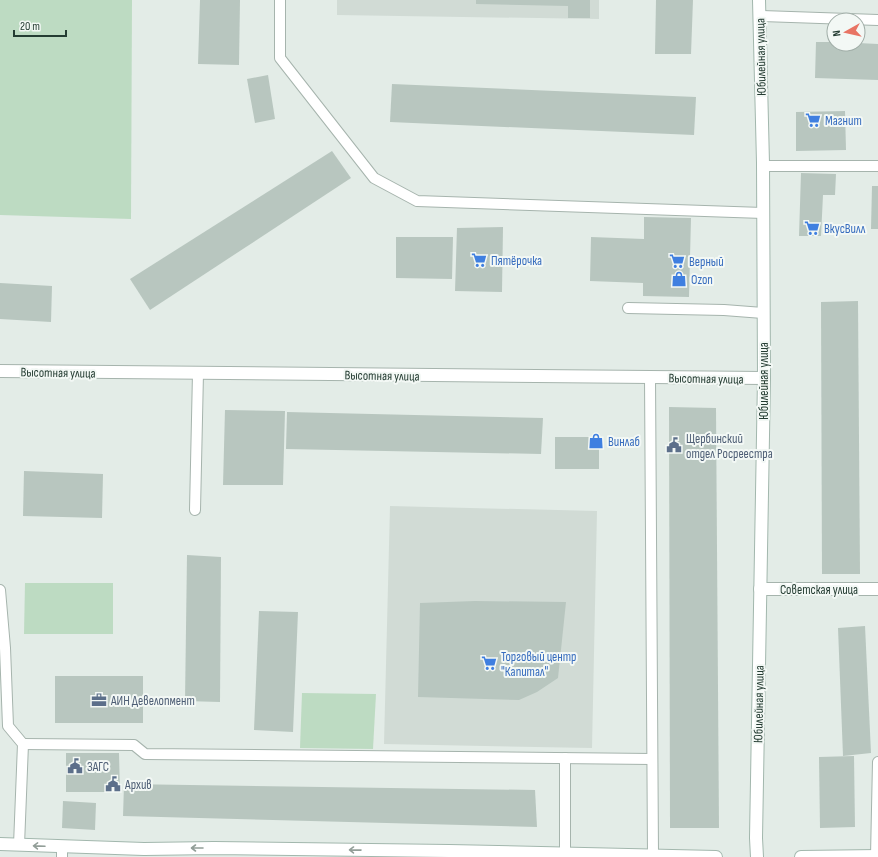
<svg xmlns="http://www.w3.org/2000/svg" width="878" height="857" viewBox="0 0 878 857" font-family="'Sofia Sans Condensed',sans-serif">
  <style>
    .built { fill: #d1dbd5 }
    .green { fill: #bddbc2 }
    .building { fill: #b8c6bf }
    .lines { fill: none; stroke-linecap: round; stroke-linejoin: round }
    .lane-casing { stroke: #a6b4ad; stroke-width: 12 }
    .street-casing { stroke: #a6b4ad; stroke-width: 14 }
    .secondary-casing { stroke: #a2b7ad; stroke-width: 14 }
    .lane { stroke: #fff; stroke-width: 10 }
    .street { stroke: #fff; stroke-width: 12 }
    .secondary { stroke: #fff; stroke-width: 12 }
    .oneway { stroke: #929e98 }
    .labels { text-anchor: middle; stroke-width: 4; stroke-linejoin: round; paint-order: stroke }
    .street-label { font-size: 13px; fill: #243c32; stroke: #f3f8f5 }
    .shop-label { font-size: 13px; fill: #366cbe; stroke: #f3f8f5; text-anchor: start }
    .service-label { font-size: 13px; fill: #4e5e75; stroke: #f3f8f5; text-anchor: start }
  </style>
  <rect width="100%" height="100%" fill="#e3ece7"/>
  <g class="built">
    <polygon points="337,0 599,0 599,19 337,15"/>
    <polygon points="390,506 597,511 592,748 384,744"/>
  </g>
  <g class="green">
    <polygon points="0,0 132,0 131,219 0,215"/>
    <polygon points="25,583 113,583 113,634 24,634"/>
    <polygon points="302,693 376,694 373,749 300,748"/>
  </g>
  <g class="building">
    <polygon points="200,0 240,0 239,65 198,64"/>
    <polygon points="476,0 590,0 590,18 568,18 568,6 476,4"/>
    <polygon points="656,0 693,0 691,54 655,54"/>
    <polygon points="816,42 834,42 834,44 858,44 858,43 878,44 878,80 815,78"/>
    <polygon points="268,75 275,119 255,123 247,79"/>
    <polygon points="392,84 696,97 694,135 390,122"/>
    <polygon points="845,111 846,150 796,151 796,112"/>
    <polygon points="332,151 351,178 150,310 130,279"/>
    <polygon points="801,173 836,174 835,195 823,195 821,236 799,236"/>
    <polygon points="872,186 878,186 878,229 871,229"/>
    <polygon points="644,217 691,218 689,297 643,296 643,283 590,281 591,237 644,239"/>
    <polygon points="503,227 502,292 455,291 457,228"/>
    <polygon points="396,237 453,237 452,279 396,278"/>
    <polygon points="0,283 52,286 51,322 0,319"/>
    <polygon points="858,301 860,574 822,574 821,302"/>
    <polygon points="669,407 716,408 719,828 670,828"/>
    <polygon points="225,410 285,411 283,485 223,485"/>
    <polygon points="287,412 543,418 541,454 286,449"/>
    <rect x="555" y="437" width="44" height="32"/>
    <polygon points="24,471 103,474 102,518 23,516"/>
    <polygon points="187,555 221,557 220,702 185,701"/>
    <polygon points="475,601 566,602 558,678 537,692 519,700 418,697 420,603"/>
    <polygon points="259,611 298,612 293,732 254,730"/>
    <polygon points="865,626 871,753 843,756 838,628"/>
    <rect x="55" y="676" width="88" height="47"/>
    <polygon points="66,753 119,753 120,792 66,792"/>
    <polygon points="854,756 855,827 820,828 819,757"/>
    <polygon points="124,784 535,790 537,827 123,816"/>
    <polygon points="63,801 96,803 95,830 62,828"/>
  </g>
  <g class="lines">
    <g class="lane-casing">
      <g id="lane">
        <polyline points="280,0 280,58 374,178 417,201 763,213"/>
        <polyline points="759,16 878,20"/>
        <polyline points="762,166 878,166"/>
        <polyline points="628,308 724,310 763,313"/>
        <polyline points="650,377 653,855"/>
        <polyline points="195,510 198,373"/>
        <polyline points="0,590 5,648 8,726 23,744 19,845"/>
        <polyline points="23,744 134,745 145,754 652,759"/>
        <polyline points="565,853 565,758"/>
        <polyline points="876,856 878,762"/>
        <polyline points="62,857 62,847"/>
      </g>
    </g>
    <g class="street-casing">
      <g id="street">
        <polyline points="0,371 764,378"/>
        <polyline points="760,589 878,589"/>
      </g>
    </g>
    <g class="secondary-casing">
      <g id="secondary">
        <polyline points="0,844 144,849 214,848 449,851 716,857"/>
        <polyline points="757,857 756,838 764,378 763,163 759,0"/>
        <polyline points="801,857 878,856"/>
      </g>
    </g>
    <use href="#lane" class="lane"/>
    <use href="#street" class="street"/>
    <use href="#secondary" class="secondary"/>
  </g>
  <defs><path id="oneway-shaft" d="M-6 0H5M1.5-3L5.5 0L1.5 3" fill="none" stroke-width="1.6" stroke-linecap="round" stroke-linejoin="round"/></defs>
  <g class="oneway">
    <use href="#oneway-shaft" transform="translate(39 846) rotate(-178)"/>
    <use href="#oneway-shaft" transform="translate(197 848) rotate(-180)"/>
    <use href="#oneway-shaft" transform="translate(355 850) rotate(-179)"/>
  </g>
  <defs>
    <g id="supermarket-bare" transform="scale(1.2)"><path d="M-6-5.5h2.5l.6 2H6L4.5 2H-2.5L-4.4-4H-6ZM-1.5 3.2a1.3 1.3 0 1 0 .1 0ZM3 3.2a1.3 1.3 0 1 0 .1 0Z" fill="#3f7fe0" stroke="#f3f8f5" stroke-width="2.5" paint-order="stroke"/></g>
    <g id="shop-bare" transform="scale(1.2)"><path d="M-5-2.5h2.3a2.7 3.5 0 0 1 5.4 0H5L5.5 6h-11ZM-1.5-2.5h3a1.5 2.3 0 0 0-3 0Z" fill="#3f7fe0" stroke="#f3f8f5" stroke-width="2.5" paint-order="stroke"/></g>
    <g id="civic-bare" transform="scale(1.2)"><path d="M-.6-6.5H3V-4.5H.6V-3L4-1V1h2V6H-6V1h2V-1L-.6-3ZM-1.2 2.5V6h2.4V2.5Z" fill="#5c6f8a" stroke="#f3f8f5" stroke-width="2.5" paint-order="stroke"/></g>
    <g id="office-bare" transform="scale(1.2)"><path d="M-6-3h4V-5.5h4V-3h4V5H-6ZM-1-4.5V-3h2v-1.5ZM-6 0V1H6V0Z" fill="#5c6f8a" stroke="#f3f8f5" stroke-width="2.5" paint-order="stroke"/></g>
  </defs>
  <g fill-rule="evenodd">
    <use href="#supermarket-bare" x="813" y="120"/>
    <use href="#supermarket-bare" x="812" y="228"/>
    <use href="#supermarket-bare" x="479" y="260"/>
    <use href="#supermarket-bare" x="677" y="261"/>
    <use href="#shop-bare" x="679" y="279"/>
    <use href="#shop-bare" x="596" y="441"/>
    <use href="#civic-bare" x="674" y="445"/>
    <use href="#supermarket-bare" x="489" y="663"/>
    <use href="#office-bare" x="99" y="700"/>
    <use href="#civic-bare" x="75" y="766"/>
    <use href="#civic-bare" x="113" y="784"/>
  </g>
  <g class="labels">
    <g class="street-label">
      <text transform="translate(760 57) rotate(-91)" y="5">Юбилейная улица</text>
      <text transform="translate(58 372) rotate(1)" y="5">Высотная улица</text>
      <text transform="translate(382 375) rotate(1)" y="5">Высотная улица</text>
      <text transform="translate(706 378) rotate(1)" y="5">Высотная улица</text>
      <text transform="translate(763 381) rotate(-90)" y="5">Юбилейная улица</text>
      <text x="819" y="594">Советская улица</text>
      <text transform="translate(758 704) rotate(-89)" y="5">Юбилейная улица</text>
    </g>
    <g class="shop-label">
      <text x="825" y="125">Магнит</text>
      <text x="824" y="233">ВкусВилл</text>
      <text x="491" y="265">Пятёрочка</text>
      <text x="689" y="266">Верный</text>
      <text x="691" y="284">Ozon</text>
      <text x="608" y="446">Винлаб</text>
      <text x="501" y="661">Торговый центр<tspan x="501" dy="15">"Капитал"</tspan></text>
    </g>
    <g class="service-label">
      <text x="686" y="443">Щербинский<tspan x="686" dy="15">отдел Росреестра</tspan></text>
      <text x="111" y="705">АИН Девелопмент</text>
      <text x="87" y="771">ЗАГС</text>
      <text x="125" y="789">Архив</text>
    </g>
  </g>
  <g transform="translate(846 32) rotate(262)"><circle r="19" fill="#f3f8f5" stroke="#a0ada7"/>
  <path d="M0-3L7 15L0 10L-7 15Z" fill="#e87464"/>
  <text y="-6" font-size="11" font-weight="bold" text-anchor="middle" fill="#243c32">N</text>
  </g>
  <path d="M14 30v6h52v-6" fill="none" stroke="#243c32" stroke-width="2"/>
  <text x="20" y="30" font-size="12" fill="#243c32" stroke="#f3f8f5" stroke-width="3" paint-order="stroke">20 m</text>
</svg>
